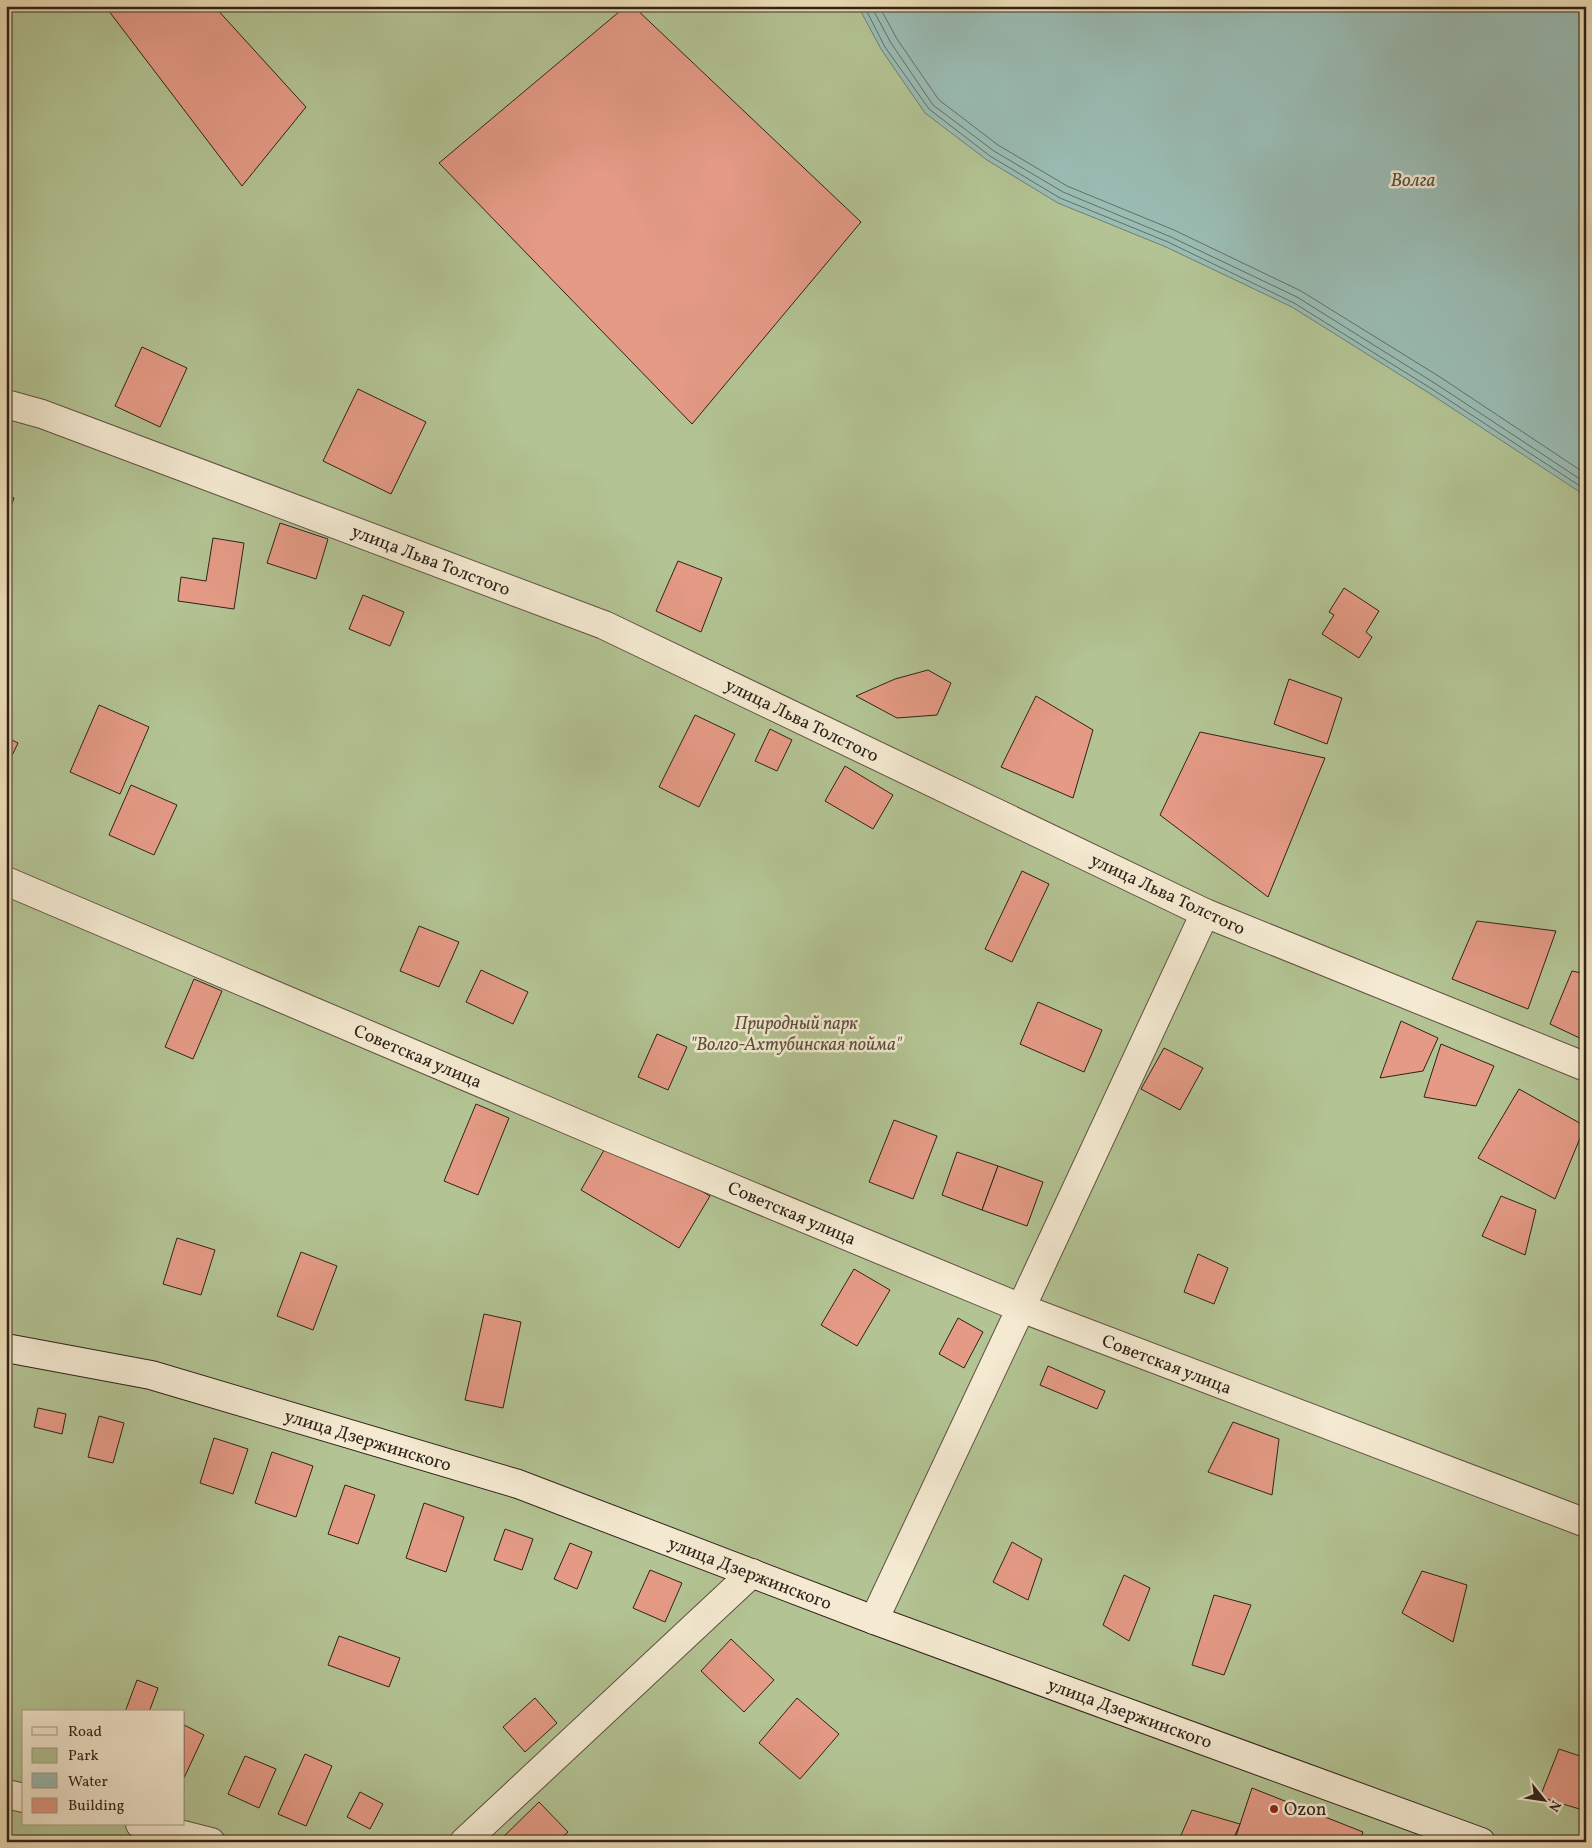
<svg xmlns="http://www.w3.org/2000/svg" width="1592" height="1848" viewBox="0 0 1592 1848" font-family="Vollkorn,serif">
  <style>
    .green { fill: #b3c393; stroke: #717256; fill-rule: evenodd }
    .water { fill: #9abcb3; stroke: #6f7e76 }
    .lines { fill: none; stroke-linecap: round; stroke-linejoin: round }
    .shore { stroke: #646f66; stroke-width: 1 }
    .building { fill: #e49a85; stroke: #2f221a }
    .street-casing { stroke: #5f5142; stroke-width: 30 }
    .secondary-casing { stroke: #2f221a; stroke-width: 30 }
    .street { stroke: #f4ead1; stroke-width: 28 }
    .secondary { stroke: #f4ead1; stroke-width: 28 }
    .poi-dot { fill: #8f2418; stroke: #f4ead1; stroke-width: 2 }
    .labels { text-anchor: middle; stroke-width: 5; stroke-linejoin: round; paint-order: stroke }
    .street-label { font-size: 18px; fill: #2f221a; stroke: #f4ead1 }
    .park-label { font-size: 18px; font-style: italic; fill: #57523e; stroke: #f4ead1 }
    .poi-label { font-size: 18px; fill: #2f221a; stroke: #f4ead1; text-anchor: start }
    .water-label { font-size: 19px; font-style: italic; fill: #4f5048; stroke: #f4ead1 }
  </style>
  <rect width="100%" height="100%" fill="#eedfb8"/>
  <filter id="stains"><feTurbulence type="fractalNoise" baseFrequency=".004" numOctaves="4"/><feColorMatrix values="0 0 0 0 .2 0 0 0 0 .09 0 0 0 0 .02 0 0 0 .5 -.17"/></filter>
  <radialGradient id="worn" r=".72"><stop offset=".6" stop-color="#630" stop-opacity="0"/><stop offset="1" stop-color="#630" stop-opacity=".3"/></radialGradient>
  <path class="green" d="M6,6H1052L1586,354V1842H6ZM24,1712H184V1824H24Z"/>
  <polygon class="water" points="858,6 1586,6 1586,496 1429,393 1292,307 1166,247 1058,203 987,160 925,113 881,49"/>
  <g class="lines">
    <g class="shore">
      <polyline points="864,6 885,47 929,109 990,156 1060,198 1168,242 1294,303 1432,389 1586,490"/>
      <polyline points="871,6 891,43 933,105 994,151 1063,192 1171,237 1297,297 1436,384 1586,483"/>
      <polyline points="879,6 897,39 939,100 998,145 1067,186 1174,230 1301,291 1440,377 1586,474"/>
    </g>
  </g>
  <g class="building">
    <polygon points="105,6 214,6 306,107 242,186"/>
    <polygon points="626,6 633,6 861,222 692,424 439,163"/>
    <polygon points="142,347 187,368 160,427 115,406"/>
    <polygon points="358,389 426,422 391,494 323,461"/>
    <polygon points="6,495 14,498 6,521"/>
    <polygon points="280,523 328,539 316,579 267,563"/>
    <polygon points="213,538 244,543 234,609 178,601 181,577 206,581"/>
    <polygon points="678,561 722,578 701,632 656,611"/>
    <polygon points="1344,588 1379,611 1366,632 1372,637 1359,658 1322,634 1334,615 1329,612"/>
    <polygon points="363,595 404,612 390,646 349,629"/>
    <polygon points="928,670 951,683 937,715 897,718 856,696 895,679"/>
    <polygon points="1289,679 1342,698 1327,744 1274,724"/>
    <polygon points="1036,696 1093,730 1073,798 1001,767"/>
    <polygon points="99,705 149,727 120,794 70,772"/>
    <polygon points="695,715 735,734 699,807 659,787"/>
    <polygon points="770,729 792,740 777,771 755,761"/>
    <polygon points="1200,732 1325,758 1268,897 1160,815"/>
    <polygon points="6,737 18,743 6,768"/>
    <polygon points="845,766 893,795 873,829 825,801"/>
    <polygon points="131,785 177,805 154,855 109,835"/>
    <polygon points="1022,871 1049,884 1012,962 985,949"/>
    <polygon points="1477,921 1556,931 1528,1009 1452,979"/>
    <polygon points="419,926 459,942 439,987 400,971"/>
    <polygon points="481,970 528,992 513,1024 466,1002"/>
    <polygon points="1572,971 1586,974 1586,1041 1550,1024"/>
    <polygon points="194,979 222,991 193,1059 165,1047"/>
    <polygon points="1038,1002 1102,1030 1084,1072 1020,1044"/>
    <polygon points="1401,1021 1438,1038 1423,1071 1380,1078"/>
    <polygon points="657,1034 687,1047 668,1090 638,1077"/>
    <polygon points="1441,1044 1494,1066 1476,1106 1424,1097"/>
    <polygon points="1164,1048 1203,1068 1180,1110 1141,1089"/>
    <polygon points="1519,1089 1585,1126 1555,1199 1478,1158"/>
    <polygon points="476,1104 509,1118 478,1195 444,1181"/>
    <polygon points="894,1120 937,1136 913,1199 869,1182"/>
    <polygon points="611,1138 710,1196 679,1248 581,1190"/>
    <polygon points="957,1152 998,1166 982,1210 942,1195"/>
    <polygon points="998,1166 1043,1182 1027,1226 982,1210"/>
    <polygon points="1501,1196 1536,1210 1525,1255 1482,1236"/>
    <polygon points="177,1238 215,1250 201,1295 163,1284"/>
    <polygon points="301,1252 337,1266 313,1330 277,1316"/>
    <polygon points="1198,1254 1228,1268 1214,1304 1184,1292"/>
    <polygon points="854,1269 890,1290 857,1346 821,1325"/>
    <polygon points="484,1314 521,1322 503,1408 465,1400"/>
    <polygon points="958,1318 983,1332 964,1368 939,1354"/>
    <polygon points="1048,1366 1105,1391 1097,1409 1040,1385"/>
    <polygon points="38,1408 66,1414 62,1434 34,1427"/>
    <polygon points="99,1416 124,1423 113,1463 88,1457"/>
    <polygon points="1233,1422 1279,1439 1272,1495 1208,1472"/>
    <polygon points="214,1438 248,1449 233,1494 200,1483"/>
    <polygon points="272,1452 313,1466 296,1517 255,1503"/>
    <polygon points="345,1485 375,1495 358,1544 328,1534"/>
    <polygon points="424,1503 464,1517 446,1572 406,1558"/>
    <polygon points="505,1529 533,1539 522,1570 494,1560"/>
    <polygon points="1012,1542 1042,1559 1028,1600 993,1582"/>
    <polygon points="570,1543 592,1552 577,1589 554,1579"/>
    <polygon points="650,1570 682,1583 665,1622 633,1608"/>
    <polygon points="1422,1571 1467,1585 1453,1642 1402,1613"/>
    <polygon points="1124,1575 1150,1588 1129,1641 1103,1625"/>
    <polygon points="1214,1595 1251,1605 1224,1675 1192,1665"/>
    <polygon points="339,1636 400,1658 389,1687 328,1665"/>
    <polygon points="731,1639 774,1680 744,1712 701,1671"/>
    <polygon points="137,1680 158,1688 149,1712 125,1712"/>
    <polygon points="535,1698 557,1723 525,1752 503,1727"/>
    <polygon points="797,1698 839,1734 800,1779 759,1743"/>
    <polygon points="184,1725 204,1735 184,1778"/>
    <polygon points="1559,1749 1586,1758 1586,1811 1540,1797"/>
    <polygon points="305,1754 332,1766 306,1826 278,1814"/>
    <polygon points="245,1756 276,1769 259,1808 228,1794"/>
    <polygon points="1252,1788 1363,1832 1359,1842 1234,1842"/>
    <polygon points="360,1792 383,1804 370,1829 347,1817"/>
    <polygon points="539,1802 568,1832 557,1842 498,1842"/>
    <polygon points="1192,1810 1240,1824 1232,1842 1178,1842"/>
  </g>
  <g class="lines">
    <g class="street-casing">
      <g id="street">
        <polyline points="6,404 42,414 604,625 1205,913 1586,1067"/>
        <polyline points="6,881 611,1138 1021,1308 1586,1523"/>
        <polyline points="874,1620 1021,1308 1205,913"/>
        <polyline points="6,1794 24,1798"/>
        <polyline points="140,1824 211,1842"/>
        <polyline points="464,1842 752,1573"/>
      </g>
    </g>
    <g class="secondary-casing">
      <polyline id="secondary" points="6,1348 151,1375 518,1484 874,1620 1481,1842"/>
    </g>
    <use href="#street" class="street"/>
    <use href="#secondary" class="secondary"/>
  </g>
  <circle class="poi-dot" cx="1274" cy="1809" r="5"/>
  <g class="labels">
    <g class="street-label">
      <text transform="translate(431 560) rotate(21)" y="6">улица Льва Толстого</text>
      <text transform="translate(802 720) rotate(26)" y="6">улица Льва Толстого</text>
      <text transform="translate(1168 894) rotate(25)" y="6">улица Льва Толстого</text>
      <text transform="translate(418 1056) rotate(23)" y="6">Советская улица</text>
      <text transform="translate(792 1213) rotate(23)" y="6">Советская улица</text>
      <text transform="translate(1167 1364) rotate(21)" y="6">Советская улица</text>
      <text transform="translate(368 1440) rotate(17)" y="6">улица Дзержинского</text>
      <text transform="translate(750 1573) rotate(21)" y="6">улица Дзержинского</text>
      <text transform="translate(1130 1713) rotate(20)" y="6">улица Дзержинского</text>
    </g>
    <g class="park-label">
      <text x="796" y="1029">Природный парк<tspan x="796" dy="21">"Волго-Ахтубинская пойма"</tspan></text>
    </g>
    <g class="poi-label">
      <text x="1284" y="1815">Ozon</text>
    </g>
    <g class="water-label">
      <text x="1413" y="186">Волга</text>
    </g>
  </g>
  <rect width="1592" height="1848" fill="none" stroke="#eedfb8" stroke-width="25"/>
  <rect x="8" y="8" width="1577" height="1833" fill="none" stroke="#2f221a" stroke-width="2.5"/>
  <rect x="12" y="12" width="1567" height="1823" fill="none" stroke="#2f221a"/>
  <rect x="22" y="1710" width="162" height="115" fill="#f4ead1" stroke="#a59a88"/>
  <rect x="32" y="1727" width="25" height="8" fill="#f4ead1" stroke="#a59a88"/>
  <text x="68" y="1736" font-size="15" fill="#2f221a">Road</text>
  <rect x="32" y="1748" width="25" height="15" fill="#b3c393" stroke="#a59a88"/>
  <text x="68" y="1760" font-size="15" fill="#2f221a">Park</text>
  <rect x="32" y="1773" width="25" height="15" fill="#9abcb3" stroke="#a59a88"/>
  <text x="68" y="1786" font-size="15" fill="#2f221a">Water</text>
  <rect x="32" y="1798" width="25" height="15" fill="#e49a85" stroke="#a59a88"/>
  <text x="68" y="1810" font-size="15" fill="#2f221a">Building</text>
  <g transform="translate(1544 1800) rotate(120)" stroke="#f4ead1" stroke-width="4" paint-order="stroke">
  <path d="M0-4L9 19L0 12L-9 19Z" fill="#2f221a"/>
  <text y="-8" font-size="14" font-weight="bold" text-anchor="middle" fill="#2f221a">N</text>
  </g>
  <rect width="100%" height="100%" filter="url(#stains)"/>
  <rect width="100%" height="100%" fill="url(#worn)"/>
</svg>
